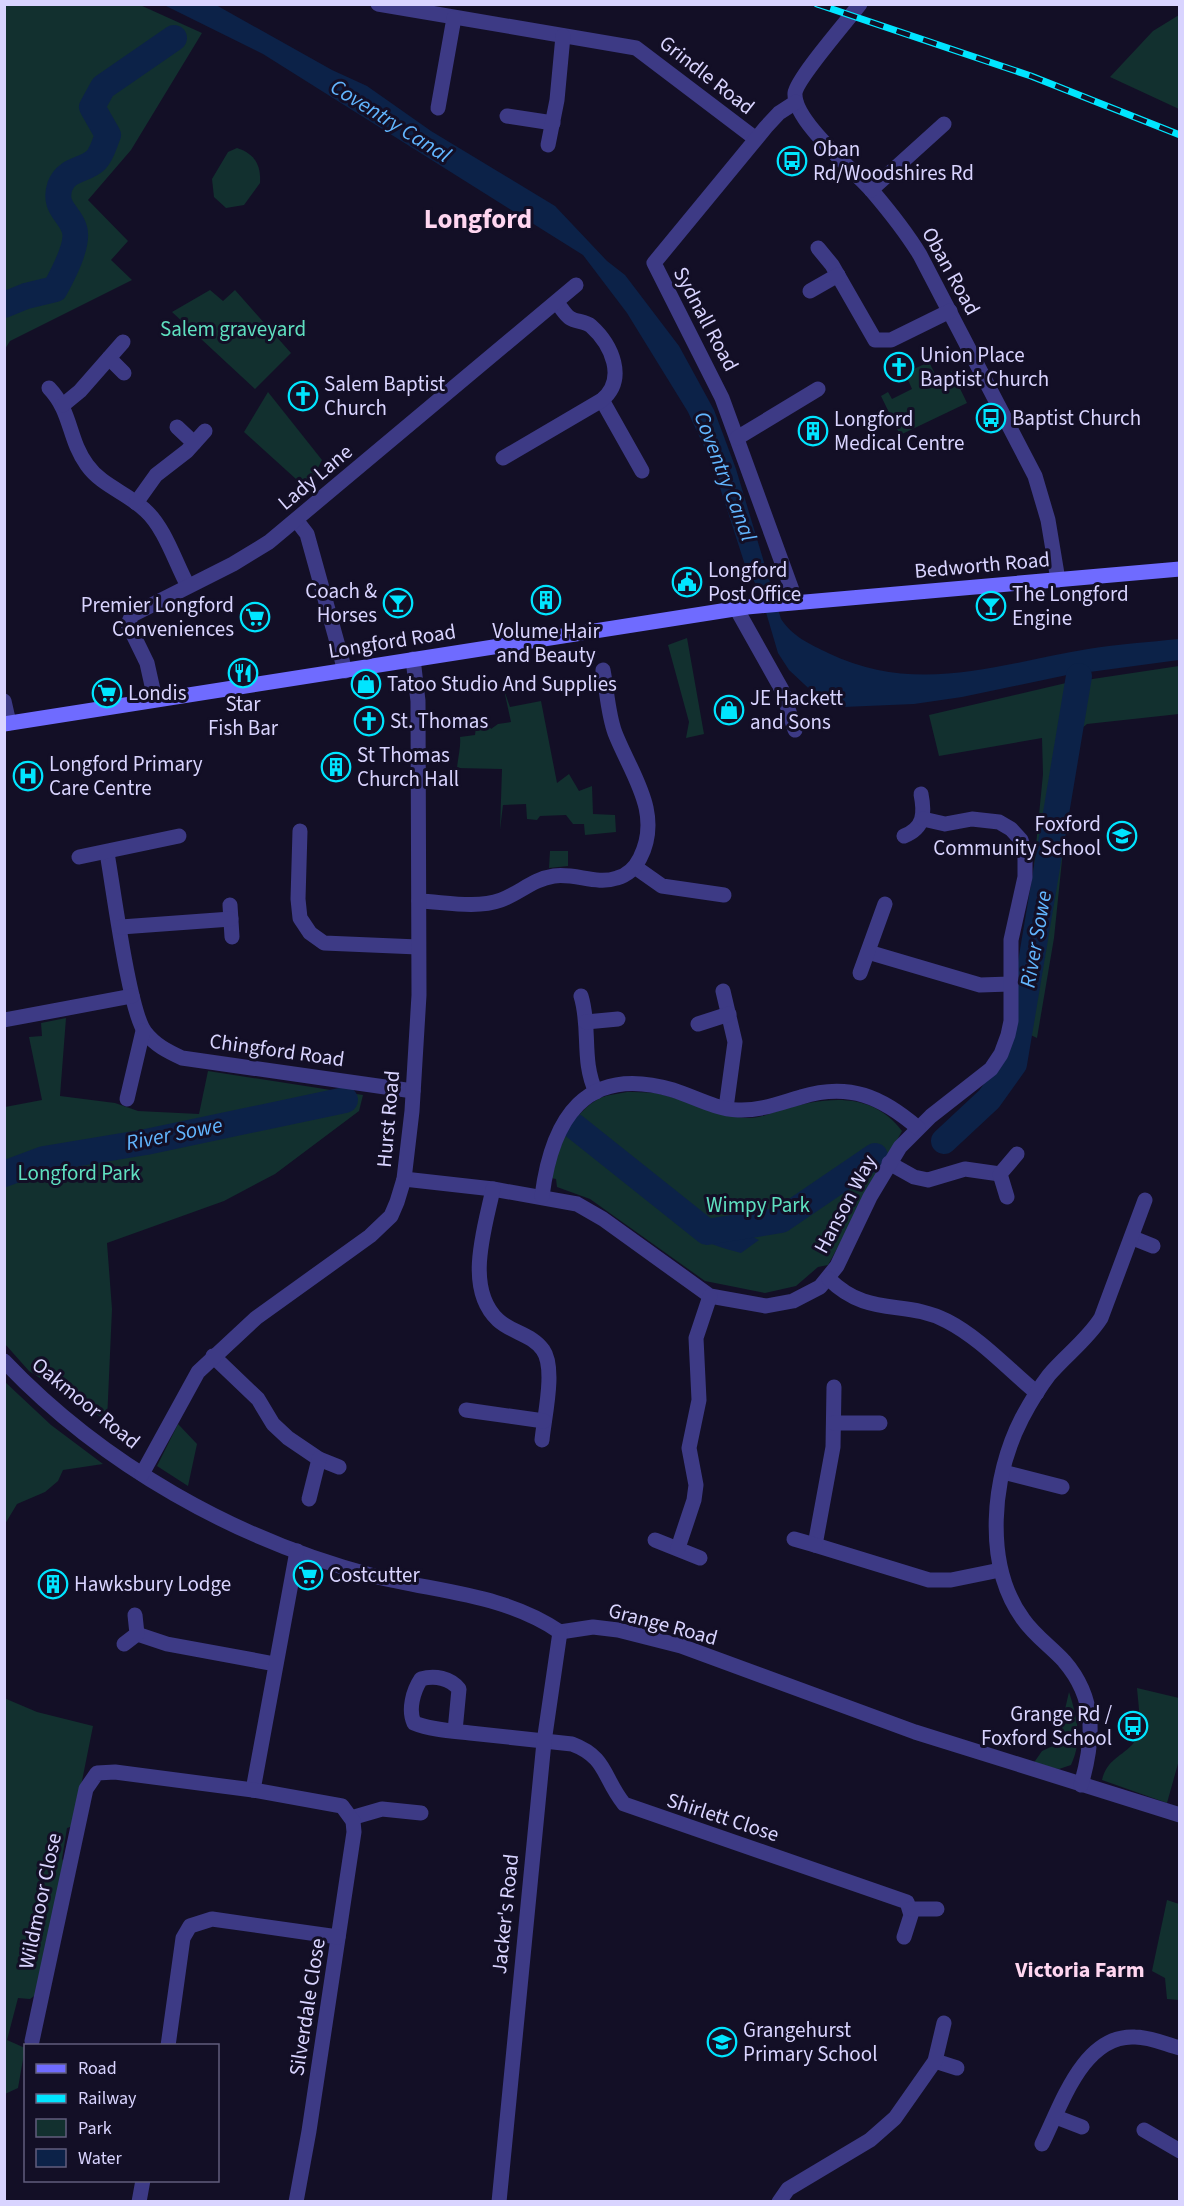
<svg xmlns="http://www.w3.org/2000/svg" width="1184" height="2206" viewBox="0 0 1184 2206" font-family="'Source Sans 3',sans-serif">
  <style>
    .green { fill: #12302f }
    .water { fill: #0c2248 }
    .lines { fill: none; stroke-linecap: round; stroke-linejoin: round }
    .river { stroke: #0c2248; stroke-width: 26 }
    .street { stroke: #3d3a85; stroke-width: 15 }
    .secondary { stroke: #6f6bff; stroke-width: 15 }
    .rail-casing { stroke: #00e5ff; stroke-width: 7 }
    .rail { stroke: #130f26; stroke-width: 4.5; stroke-dasharray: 14; stroke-linecap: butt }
    .labels { text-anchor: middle; stroke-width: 6; stroke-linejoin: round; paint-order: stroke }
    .street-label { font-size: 21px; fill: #d9d4ff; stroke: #130f26 }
    .poi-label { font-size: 21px; fill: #d9d4ff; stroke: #130f26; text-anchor: start }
    .park-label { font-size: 21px; fill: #5fe0c0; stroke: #130f26 }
    .water-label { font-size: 22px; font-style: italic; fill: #62b6ff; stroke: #130f26 }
    .neighbourhood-label { font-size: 22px; font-weight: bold; fill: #ffd6f0; stroke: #130f26 }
    .district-label { font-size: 27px; font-weight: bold; fill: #ffd6f0; stroke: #130f26 }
  </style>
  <rect width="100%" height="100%" fill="#130f26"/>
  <g class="green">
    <polygon points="5,4 140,5 202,33 131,150 88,200 128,241 111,260 132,280 10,341 5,349"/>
    <polygon points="1179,15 1179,109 1110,77 1153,31"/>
    <path d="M237,148C255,154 261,165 260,183L244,205L226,208L214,197L212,179L228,152Z"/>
    <polygon points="210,290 223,301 235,290 291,353 255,389 172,312"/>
    <polygon points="929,362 938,380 950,375 951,370 967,403 900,435 881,396 888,392 892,399 912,389 905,373"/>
    <polygon points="268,392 322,460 307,489 244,432"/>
    <polygon points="687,638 704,734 686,738 689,722 668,645"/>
    <polygon points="1179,666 1179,714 1087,724 1075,734 1054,938 1037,1038 1018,1029 1043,774 1042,738 939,756 929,715 1066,683"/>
    <path d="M504,690L510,707L541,701L557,783L569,774L579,791L592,786L593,814L615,815L616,832L585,835L584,824H573L566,815L540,816L537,820L527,819L526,804L503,805L500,830L502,769L457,768C458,757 461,747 460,737L475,735L476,727L487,722L491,729L498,724L511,722Z"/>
    <polygon points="550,851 568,851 568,866 549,868"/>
    <polygon points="66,1018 60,1096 115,1103 138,1111 199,1114 208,1071 363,1095 359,1111 275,1174 224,1201 107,1243 112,1309 107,1421 29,1371 5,1344 5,1107 42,1100 29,1037 42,1036 41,1023"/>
    <path d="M627,1092C636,1092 646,1092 655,1093C687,1099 714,1117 748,1118C759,1119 773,1112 784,1109C827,1097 872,1091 902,1131L828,1265L818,1267L796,1286L765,1293L705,1281L590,1199L557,1187L556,1179L551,1178C558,1149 569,1118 595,1101C603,1095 617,1094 627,1092Z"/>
    <polygon points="4,1381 51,1425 103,1464 63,1470 58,1481 45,1492 17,1504 5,1524"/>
    <polygon points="178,1424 197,1444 188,1486 157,1466"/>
    <path d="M1137,1688L1179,1698V1760L1167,1803L1102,1780C1107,1760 1119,1758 1132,1745C1144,1733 1138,1703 1137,1688Z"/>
    <path d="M1069,1692C1077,1717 1083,1740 1071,1765L1059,1769L1033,1764L1042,1751L1057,1744Z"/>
    <polygon points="4,1698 37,1712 93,1726 73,1826 67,1828 62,1859 65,1863 37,1994 30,1999 18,1998 7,2040 25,2048 18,2088 5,2094"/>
    <polygon points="1167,1900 1179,1904 1179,2000 1167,1999 1165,1978 1152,1971"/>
  </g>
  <g class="water">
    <path d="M164,5H216L332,70L367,86L431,131L555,206L607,261L625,275L679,346L714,410L736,469L781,619C793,637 810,644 828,653C917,696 998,664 1088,649C1119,644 1149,642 1179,639V660L1067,675L962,697L914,704L843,707L819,698L789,670L778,653L760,592L745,565L713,466L688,412L627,313L583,255L263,54Z"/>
    <path d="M681,1210L722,1222L759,1240L741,1253C706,1243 699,1243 681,1210Z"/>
  </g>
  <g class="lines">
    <g class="river">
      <path d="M4,305L26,296L55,289C62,276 80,243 74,228C69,213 53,207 60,186C67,168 85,171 96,160C102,154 105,142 108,135L92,107L103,87L174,38"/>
      <polyline points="574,1126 707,1232 781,1220 875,1156"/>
      <polyline points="944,1141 989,1099 1014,1064 1079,676"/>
      <polyline points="4,1174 44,1159 146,1142 345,1100"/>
    </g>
    <g class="street">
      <polyline points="378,4 636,48 756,139"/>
      <path d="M860,4C848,20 797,78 795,93C793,121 855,171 873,192C890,212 906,232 920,255L1035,476L1048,520L1058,580"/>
      <polyline points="796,102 779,113 766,127 654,263 722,398 796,601"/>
      <polyline points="438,108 454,18"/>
      <polyline points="507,116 553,123"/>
      <polyline points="548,145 557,100 563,36"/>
      <polyline points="871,190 944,124"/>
      <polyline points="818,248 832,265 875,340 891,340 950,311"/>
      <polyline points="810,291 838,275"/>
      <polyline points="109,358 124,373"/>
      <path d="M49,388C72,412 68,439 87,465C102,486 126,492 145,510C165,528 175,562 188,586"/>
      <polyline points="602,400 642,471"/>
      <polyline points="63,405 80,391 123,342"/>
      <polyline points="177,427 194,443"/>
      <polyline points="737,438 818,389"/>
      <path d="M503,458L602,400C627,379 612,345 591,326C585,321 576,322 570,318C565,315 561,307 557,303"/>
      <polyline points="136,503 156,475 187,451 205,431"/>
      <polyline points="297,521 307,534 345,671"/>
      <polyline points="736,608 782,690 795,730"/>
      <polyline points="155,699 147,663 128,624 132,615 233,564 269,542 576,285"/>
      <polyline points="4,701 9,723"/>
      <polyline points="300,831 298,899 300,918 310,933 324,943 418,947"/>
      <path d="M904,836C924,828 925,814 921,794"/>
      <path d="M107,853C113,886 129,1011 145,1032C155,1045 167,1051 182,1058L413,1091"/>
      <polyline points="79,857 179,836"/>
      <polyline points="635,867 662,886 724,895"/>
      <path d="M419,901C445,902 476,909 501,900C520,893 533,879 554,876C576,873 596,885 617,878C628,875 635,868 640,858C663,813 631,774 615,733C608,714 607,691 603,670"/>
      <polyline points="230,905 232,937"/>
      <polyline points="121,927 231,919"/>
      <polyline points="868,952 980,985 1010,984"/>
      <polyline points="860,973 885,904"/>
      <polyline points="723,991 735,1042 726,1108"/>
      <path d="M581,996C591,1028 581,1061 596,1092"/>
      <polyline points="4,1020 132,996"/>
      <polyline points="586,1022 618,1019"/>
      <polyline points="698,1024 729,1014"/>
      <polyline points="127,1099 143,1031"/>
      <polyline points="889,1163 914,1177 928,1180 965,1169 1000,1174"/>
      <polyline points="404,1179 493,1189 577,1204 603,1219 710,1296 766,1306 793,1301 820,1287 837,1266 870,1197 900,1147 931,1116 991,1069 1001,1054 1008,1035 1011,1021 1011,940 1025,877 1025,852 1021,840 1011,829 999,822 972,819 945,824 923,819"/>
      <path d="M493,1189C485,1228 464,1288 498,1320C512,1333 532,1334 543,1350C556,1368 544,1418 542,1440"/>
      <path d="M542,1196C552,1119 585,1064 673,1090C695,1097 715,1109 738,1110C760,1111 780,1103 801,1097C849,1082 882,1097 918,1128"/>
      <polyline points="1007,1197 1000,1174 1017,1154"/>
      <polyline points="1133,1238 1153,1246"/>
      <path d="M829,1279C868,1318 905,1299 947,1321C980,1338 1008,1369 1037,1393"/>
      <polyline points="213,1356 258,1399 273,1424 288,1438 319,1459 339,1467"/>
      <path d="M4,1361C103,1465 236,1540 374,1576C437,1592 505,1594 560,1632L593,1627L618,1630L681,1646L915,1732L1180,1815"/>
      <polyline points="834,1387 833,1447 815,1545 929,1580 951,1580 1000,1570"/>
      <polyline points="466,1410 544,1421"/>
      <polyline points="834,1423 880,1423"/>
      <polyline points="1003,1472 1062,1487"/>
      <polyline points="142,1474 198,1372 256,1318 370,1236 391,1216 397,1202 404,1179 412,1111 419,995 418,701 413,659"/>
      <polyline points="309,1499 319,1459"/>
      <polyline points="794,1539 815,1545"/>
      <polyline points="655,1540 700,1558"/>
      <polyline points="678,1548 694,1500 696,1485 689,1448 699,1400 696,1338 710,1296"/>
      <polyline points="137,1634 167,1644 275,1664"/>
      <polyline points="124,1644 137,1634 135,1615"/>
      <path d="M455,1731L459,1689C450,1678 435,1675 421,1679C413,1691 408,1710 414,1723C431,1730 452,1731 470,1733L572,1744C607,1757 603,1778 624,1804L907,1902L911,1915L904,1937"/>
      <path d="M1081,1785C1094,1740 1097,1699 1064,1661C1051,1647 1034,1635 1023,1619C983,1564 992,1476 1022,1418C1030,1403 1039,1388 1049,1375C1066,1355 1087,1340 1101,1318L1145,1200"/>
      <polyline points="253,1790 297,1551"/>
      <polyline points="351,1818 382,1809 421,1813"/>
      <polyline points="911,1909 937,1909"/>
      <polyline points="32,2041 86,1789 97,1773 115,1772 253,1790 342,1806 353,1821 354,1832 309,2131 296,2202"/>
      <polyline points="168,2046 183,1938 190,1926 212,1919 338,1937"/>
      <polyline points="935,2061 957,2068"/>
      <polyline points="1056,2117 1082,2127"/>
      <polyline points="1144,2130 1180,2151"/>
      <path d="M1042,2144C1061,2106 1083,2034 1135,2037C1150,2037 1165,2044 1180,2048"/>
      <polyline points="139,2202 143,2180"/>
      <polyline points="499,2202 544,1742 560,1632"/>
      <polyline points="779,2202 788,2189 870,2140 895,2118 935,2061 944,2023"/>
    </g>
    <polyline class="secondary" points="4,724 747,607 1180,569"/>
    <g class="rail-casing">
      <polyline id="rail" points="817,4 1031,76 1180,135"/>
    </g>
    <use href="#rail" class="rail"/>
  </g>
  <defs>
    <g id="bus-ring" transform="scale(1.5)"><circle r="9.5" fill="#130f26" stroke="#00e5ff" stroke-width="1.5"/><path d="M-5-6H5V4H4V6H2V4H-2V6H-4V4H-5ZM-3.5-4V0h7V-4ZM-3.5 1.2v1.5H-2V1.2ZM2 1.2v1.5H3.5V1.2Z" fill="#00e5ff"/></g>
    <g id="church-ring" transform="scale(1.5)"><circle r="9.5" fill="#130f26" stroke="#00e5ff" stroke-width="1.5"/><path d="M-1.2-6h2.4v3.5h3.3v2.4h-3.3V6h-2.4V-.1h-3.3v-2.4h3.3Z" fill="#00e5ff"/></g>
    <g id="building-ring" transform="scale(1.5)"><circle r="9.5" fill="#130f26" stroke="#00e5ff" stroke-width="1.5"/><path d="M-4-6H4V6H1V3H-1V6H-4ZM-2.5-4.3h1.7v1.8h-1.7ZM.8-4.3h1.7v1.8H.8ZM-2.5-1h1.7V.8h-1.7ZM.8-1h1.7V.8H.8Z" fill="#00e5ff"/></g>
    <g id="civic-ring" transform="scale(1.5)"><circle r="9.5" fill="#130f26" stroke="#00e5ff" stroke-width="1.5"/><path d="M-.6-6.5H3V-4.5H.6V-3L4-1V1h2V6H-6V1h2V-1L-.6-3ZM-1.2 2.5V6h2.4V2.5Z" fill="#00e5ff"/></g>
    <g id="bar-ring" transform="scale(1.5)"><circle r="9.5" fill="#130f26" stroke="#00e5ff" stroke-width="1.5"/><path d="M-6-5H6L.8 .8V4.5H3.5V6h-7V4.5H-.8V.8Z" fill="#00e5ff"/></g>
    <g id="supermarket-ring" transform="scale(1.5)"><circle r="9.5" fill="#130f26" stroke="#00e5ff" stroke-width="1.5"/><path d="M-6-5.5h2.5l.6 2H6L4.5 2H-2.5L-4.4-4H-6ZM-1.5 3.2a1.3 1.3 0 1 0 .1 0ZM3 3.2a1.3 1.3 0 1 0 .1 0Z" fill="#00e5ff"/></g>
    <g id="restaurant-ring" transform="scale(1.5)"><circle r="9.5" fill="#130f26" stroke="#00e5ff" stroke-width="1.5"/><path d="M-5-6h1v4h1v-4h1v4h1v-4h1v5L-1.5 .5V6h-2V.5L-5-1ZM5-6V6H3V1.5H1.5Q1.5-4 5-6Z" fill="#00e5ff"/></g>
    <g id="shop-ring" transform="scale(1.5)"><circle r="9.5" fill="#130f26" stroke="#00e5ff" stroke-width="1.5"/><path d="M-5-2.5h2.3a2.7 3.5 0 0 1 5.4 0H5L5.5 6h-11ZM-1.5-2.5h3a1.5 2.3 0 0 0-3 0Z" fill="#00e5ff"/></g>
    <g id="hospital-ring" transform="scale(1.5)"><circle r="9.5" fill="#130f26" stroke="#00e5ff" stroke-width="1.5"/><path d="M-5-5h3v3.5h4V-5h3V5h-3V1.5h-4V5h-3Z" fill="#00e5ff"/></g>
    <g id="school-ring" transform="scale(1.5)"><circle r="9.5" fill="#130f26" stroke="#00e5ff" stroke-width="1.5"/><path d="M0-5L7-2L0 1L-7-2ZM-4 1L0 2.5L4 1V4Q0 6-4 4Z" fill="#00e5ff"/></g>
  </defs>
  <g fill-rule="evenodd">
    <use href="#bus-ring" x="792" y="161"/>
    <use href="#church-ring" x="899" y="367"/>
    <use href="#church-ring" x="303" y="396"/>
    <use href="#bus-ring" x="991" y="418"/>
    <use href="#building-ring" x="813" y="431"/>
    <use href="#civic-ring" x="687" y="582"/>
    <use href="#building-ring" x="546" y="600"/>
    <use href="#bar-ring" x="398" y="603"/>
    <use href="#bar-ring" x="991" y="606"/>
    <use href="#supermarket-ring" x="255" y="617"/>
    <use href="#restaurant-ring" x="243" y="673"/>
    <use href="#shop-ring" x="366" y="684"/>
    <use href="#supermarket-ring" x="107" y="693"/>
    <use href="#shop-ring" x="729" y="710"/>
    <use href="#church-ring" x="369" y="721"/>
    <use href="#building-ring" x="336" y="767"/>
    <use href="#hospital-ring" x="28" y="776"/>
    <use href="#school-ring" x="1122" y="836"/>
    <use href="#supermarket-ring" x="308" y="1575"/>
    <use href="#building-ring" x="53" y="1584"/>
    <use href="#bus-ring" x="1133" y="1726"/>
    <use href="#school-ring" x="722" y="2042"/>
  </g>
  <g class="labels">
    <g class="street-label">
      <text transform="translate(707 75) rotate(38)" y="7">Grindle Road</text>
      <text transform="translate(951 271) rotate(61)" y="7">Oban Road</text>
      <text transform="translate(706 319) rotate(62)" y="7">Sydnall Road</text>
      <text transform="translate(315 477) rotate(-40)" y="7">Lady Lane</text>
      <text transform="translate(982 565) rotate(-5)" y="7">Bedworth Road</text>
      <text transform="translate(392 641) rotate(-9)" y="7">Longford Road</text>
      <text transform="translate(277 1050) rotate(8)" y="7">Chingford Road</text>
      <text transform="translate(388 1119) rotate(-85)" y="7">Hurst Road</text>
      <text transform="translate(845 1204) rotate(-62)" y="7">Hanson Way</text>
      <text transform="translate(86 1403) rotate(39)" y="7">Oakmoor Road</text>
      <text transform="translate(663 1624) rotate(15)" y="7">Grange Road</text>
      <text transform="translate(723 1817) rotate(18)" y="7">Shirlett Close</text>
      <text transform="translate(40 1901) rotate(-78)" y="7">Wildmoor Close</text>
      <text transform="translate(505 1914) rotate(-84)" y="7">Jacker's Road</text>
      <text transform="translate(307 2007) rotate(-81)" y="7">Silverdale Close</text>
    </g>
    <g class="poi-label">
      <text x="813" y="156">Oban<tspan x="813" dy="24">Rd/Woodshires Rd</tspan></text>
      <text x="920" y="362">Union Place<tspan x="920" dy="24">Baptist Church</tspan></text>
      <text x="324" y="391">Salem Baptist<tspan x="324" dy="24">Church</tspan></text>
      <text x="1012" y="425">Baptist Church</text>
      <text x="834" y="426">Longford<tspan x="834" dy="24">Medical Centre</tspan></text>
      <text x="708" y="577">Longford<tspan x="708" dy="24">Post Office</tspan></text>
      <text x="377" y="598" text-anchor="end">Coach &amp;<tspan x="377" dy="24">Horses</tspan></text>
      <text x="1012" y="601">The Longford<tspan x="1012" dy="24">Engine</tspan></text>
      <text x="234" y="612" text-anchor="end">Premier Longford<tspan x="234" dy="24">Conveniences</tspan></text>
      <text x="546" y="638" text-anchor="middle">Volume Hair<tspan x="546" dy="24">and Beauty</tspan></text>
      <text x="387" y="691">Tatoo Studio And Supplies</text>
      <text x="128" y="700">Londis</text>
      <text x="750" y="705">JE Hackett<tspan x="750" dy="24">and Sons</tspan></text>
      <text x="243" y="711" text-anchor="middle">Star<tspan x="243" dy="24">Fish Bar</tspan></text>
      <text x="390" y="728">St. Thomas</text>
      <text x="357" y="762">St Thomas<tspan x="357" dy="24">Church Hall</tspan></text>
      <text x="49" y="771">Longford Primary<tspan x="49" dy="24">Care Centre</tspan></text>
      <text x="1101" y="831" text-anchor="end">Foxford<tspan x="1101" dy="24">Community School</tspan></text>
      <text x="329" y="1582">Costcutter</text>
      <text x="74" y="1591">Hawksbury Lodge</text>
      <text x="1112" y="1721" text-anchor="end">Grange Rd /<tspan x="1112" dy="24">Foxford School</tspan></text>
      <text x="743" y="2037">Grangehurst<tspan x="743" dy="24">Primary School</tspan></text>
    </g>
    <g class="park-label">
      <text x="233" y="336">Salem graveyard</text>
      <text x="79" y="1180">Longford Park</text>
      <text x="758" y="1212">Wimpy Park</text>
    </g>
    <g class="water-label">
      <text transform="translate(391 120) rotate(32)" y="8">Coventry Canal</text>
      <text transform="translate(726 476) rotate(69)" y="8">Coventry Canal</text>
      <text transform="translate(1035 939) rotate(-80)" y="8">River Sowe</text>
      <text transform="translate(174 1133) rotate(-11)" y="8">River Sowe</text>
    </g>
    <g class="neighbourhood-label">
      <text x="1080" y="1977">Victoria Farm</text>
    </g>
    <g class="district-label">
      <text x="478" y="228">Longford</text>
    </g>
  </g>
  <rect width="1184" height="2206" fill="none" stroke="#d9d4ff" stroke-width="12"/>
  <rect x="24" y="2044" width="195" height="138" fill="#130f26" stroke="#625e7d" stroke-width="1.5"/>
  <rect x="36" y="2064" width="30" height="9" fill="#6f6bff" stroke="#625e7d" stroke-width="1.5"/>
  <text x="78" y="2074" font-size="18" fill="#d9d4ff">Road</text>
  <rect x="36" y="2094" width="30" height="9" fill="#00e5ff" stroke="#625e7d" stroke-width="1.5"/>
  <text x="78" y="2104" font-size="18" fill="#d9d4ff">Railway</text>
  <rect x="36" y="2119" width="30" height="18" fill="#12302f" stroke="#625e7d" stroke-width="1.5"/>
  <text x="78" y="2134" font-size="18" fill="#d9d4ff">Park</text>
  <rect x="36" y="2149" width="30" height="18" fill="#0c2248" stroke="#625e7d" stroke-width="1.5"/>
  <text x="78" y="2164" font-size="18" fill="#d9d4ff">Water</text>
</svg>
